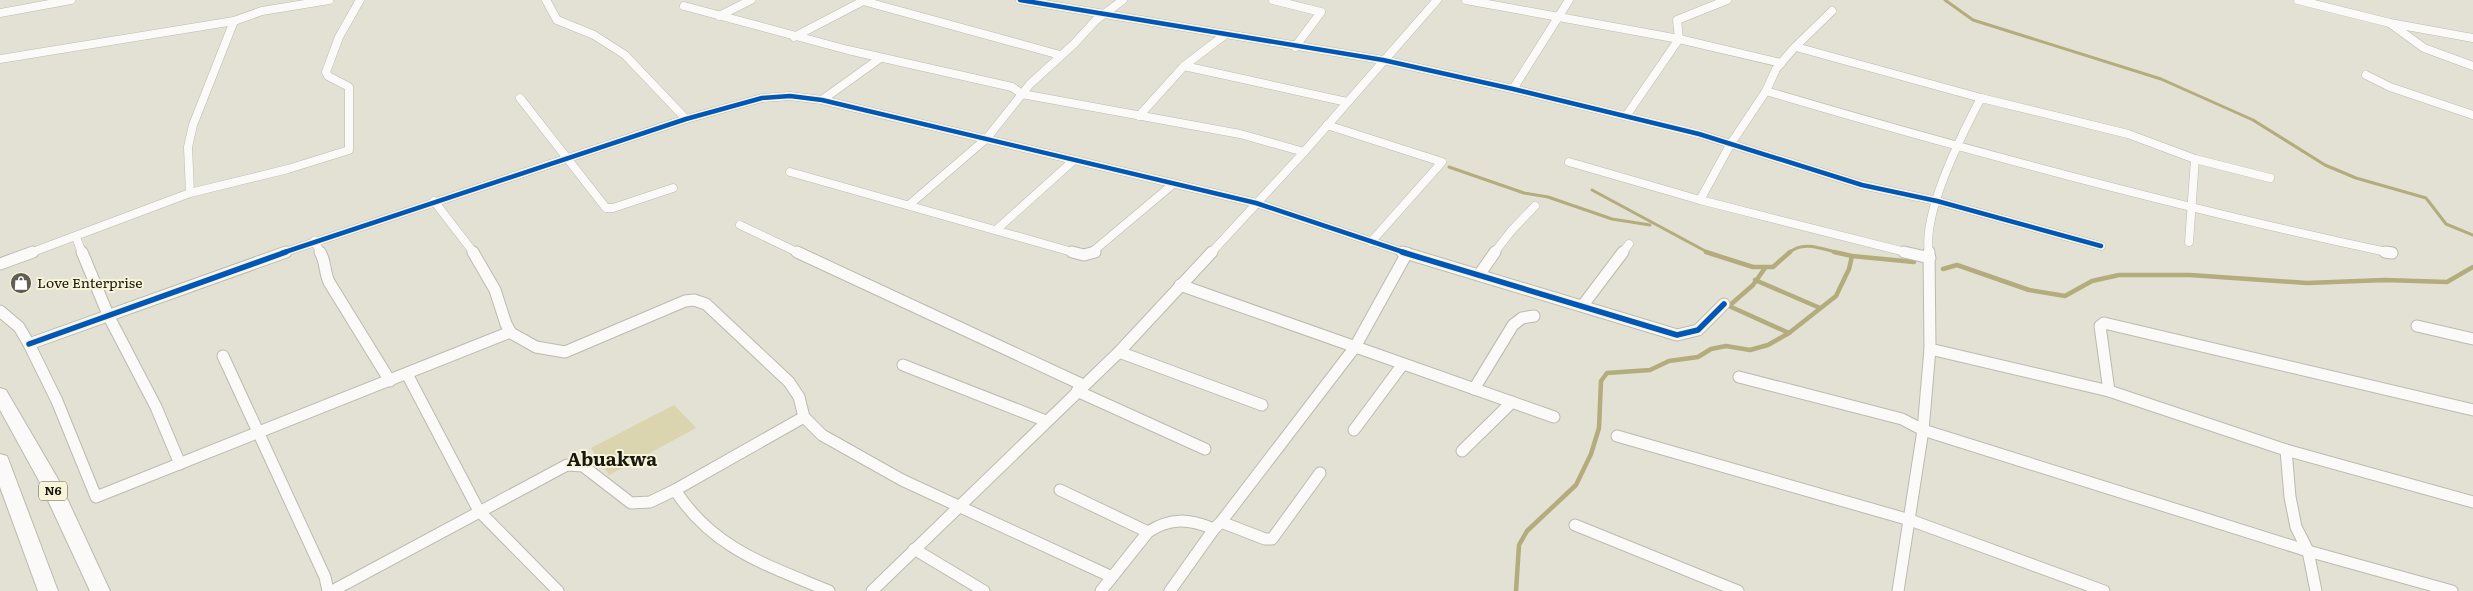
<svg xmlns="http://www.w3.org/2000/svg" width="2473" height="591" viewBox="0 0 2473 591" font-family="Literata,serif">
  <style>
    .green { fill: #dad4af }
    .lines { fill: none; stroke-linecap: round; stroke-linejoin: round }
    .stream-far1 { stroke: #b3ac7c; stroke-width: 3 }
    .stream { stroke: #b3ac7c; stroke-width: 4.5 }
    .minor-far1-casing { stroke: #bcbab0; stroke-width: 9 }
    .minor-casing { stroke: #bcbab0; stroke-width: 13 }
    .primary-casing { stroke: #bcbab0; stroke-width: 2 }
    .minor-far1 { stroke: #fbfaf8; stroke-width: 8 }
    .minor { stroke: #fbfaf8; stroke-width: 11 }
    .primary { fill: #fbfaf8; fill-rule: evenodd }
    .cycleway-far1-casing { stroke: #f7f4da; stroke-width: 7 }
    .cycleway-casing { stroke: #f7f4da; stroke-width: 9 }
    .cycleway-far1 { stroke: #0057b8; stroke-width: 4.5 }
    .cycleway { stroke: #0057b8; stroke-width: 5.5 }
    .labels { text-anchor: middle; stroke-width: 4; stroke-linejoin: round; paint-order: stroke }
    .shield { fill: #f7f4da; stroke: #5c5a4c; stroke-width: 1 }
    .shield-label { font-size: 12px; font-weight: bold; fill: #19180f }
    .poi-label { font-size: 14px; fill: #19180f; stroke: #f7f4da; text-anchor: start }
    .district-label { font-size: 19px; font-weight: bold; fill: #19180f; stroke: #f7f4da }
  </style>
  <rect width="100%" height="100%" fill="#e3e1d3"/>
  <polygon class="green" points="674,405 696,428 609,475 591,448"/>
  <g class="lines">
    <g class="stream-far1">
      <polyline points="1945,0 1973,20 2161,79 2253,120 2325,165 2356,178 2426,198 2446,224 2473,235"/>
      <polyline points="1449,167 1524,193 1548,197 1612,219 1650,225"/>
      <polyline points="1592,190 1709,253"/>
      <path d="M1789,253C1803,240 1822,249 1839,253"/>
    </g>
    <g class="stream">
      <polyline points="1706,252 1753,267 1773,267 1790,252"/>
      <polyline points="1834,252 1852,256 1914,262"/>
      <polyline points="1765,268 1753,285 1729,306 1789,333"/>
      <polyline points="1943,269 1957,265 2029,290 2065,296 2092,281 2119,275 2190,275 2307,283 2385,280 2447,282 2473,267"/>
      <polyline points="1755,280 1820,308"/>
      <polyline points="1516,591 1519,545 1527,531 1576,485 1591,454 1599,428 1601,381 1607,373 1650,370 1669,361 1698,357 1711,349 1726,346 1750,350 1768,345 1789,333 1836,296 1849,269 1852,256"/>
    </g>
    <g class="minor-far1-casing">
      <g id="minor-far1">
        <polyline points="546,0 557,20 594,35 625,55 686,119"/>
        <polyline points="1020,0 1383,60 1513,89 1699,134 1862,185 1937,201 2101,246"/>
        <polyline points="1273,0 1321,12 1295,47"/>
        <polyline points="1466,0 1679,39 1781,63"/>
        <polyline points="2298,0 2390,23 2473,38"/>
        <polyline points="863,1 1060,55"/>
        <polyline points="684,6 848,50 1012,87 1022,94 1240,134 1304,152"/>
        <polyline points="0,13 71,0"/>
        <polyline points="719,16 751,0"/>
        <polyline points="2391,24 2424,48 2473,66"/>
        <polyline points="794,37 865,0"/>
        <polyline points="1796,47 1981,98 2128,134 2195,159 2270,178"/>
        <polyline points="0,59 234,21 262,11 329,0"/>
        <polyline points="1184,66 1347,102"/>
        <polyline points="2366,75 2390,87 2473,115"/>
        <polyline points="1513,89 1569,0"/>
        <path d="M1766,91C1972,152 2180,208 2391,253"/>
        <polyline points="520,98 606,208 613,208 673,188"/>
        <polyline points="822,100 879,59"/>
        <polyline points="1139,116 1184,66 1226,34"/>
        <polyline points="1626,116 1679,39 1677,20 1727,0"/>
        <polyline points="1327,125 1442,162 1371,242"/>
        <polyline points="1569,162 1700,200 1909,253"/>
        <polyline points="790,172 1076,253"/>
        <polyline points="190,193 288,169 349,150 349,87 328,76 326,72 339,37 360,0"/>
        <polyline points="1700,200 1730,145 1766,91 1776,69 1794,48 1832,11"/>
        <polyline points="434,201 474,253"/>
        <polyline points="909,205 987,138 1030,84 1074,44 1096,20 1123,0"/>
        <polyline points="740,225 799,253"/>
        <polyline points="996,230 1074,160"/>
        <polyline points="76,237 82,253"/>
        <polyline points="314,241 321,253"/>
        <polyline points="2189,242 2195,159"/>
        <polyline points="30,253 190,193 188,147 193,125 234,21"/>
        <polyline points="282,253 686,119 762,98 790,96 822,100 1256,203 1406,253"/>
        <polyline points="1091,253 1172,185"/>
        <polyline points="1211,253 1304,152 1437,0"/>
        <polyline points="1494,253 1512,230 1535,206"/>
        <polyline points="1622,253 1629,244"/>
        <path d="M1929,253C1922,213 1962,134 1981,98"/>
      </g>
    </g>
    <g class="minor-casing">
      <g id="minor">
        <polyline points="82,252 109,317 156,407 180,464"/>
        <path d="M320,252C326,262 324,271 329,282L390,381"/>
        <polyline points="473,252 495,290 506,324 511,333 536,347 565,352 685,301 694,300 706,304 789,382 799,397 804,417 822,435 902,480 1112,577"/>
        <polyline points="797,252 1083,385"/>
        <polyline points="1072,252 1084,255 1095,252"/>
        <polyline points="1402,252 1677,335 1698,330 1724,304"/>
        <polyline points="1904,252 1930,258"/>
        <polyline points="2385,252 2392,253"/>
        <polyline points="0,264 33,252"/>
        <polyline points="1479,275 1495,252"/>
        <polyline points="1180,285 1554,417"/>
        <polyline points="1583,305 1623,252"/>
        <polyline points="0,311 19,327 29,344 57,401 96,497 510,332"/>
        <polyline points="2417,326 2473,339"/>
        <polyline points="29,344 286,252"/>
        <polyline points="1930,349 2109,391 2286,450 2473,502"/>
        <polyline points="1119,352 1262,405"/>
        <polyline points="223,356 325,577 328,591"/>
        <polyline points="903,365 1046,421"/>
        <polyline points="407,374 479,511 558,591"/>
        <polyline points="1739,377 1902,419 1923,430 2308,551 2452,591"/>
        <polyline points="1474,389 1513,325 1522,318 1534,316"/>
        <polyline points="1077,391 1205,449"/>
        <polyline points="2109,391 2100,326 2104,323 2473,410"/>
        <polyline points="1354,430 1403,364"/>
        <polyline points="1617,436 1910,520 2104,591"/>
        <polyline points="2286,450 2290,497 2296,527 2308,551 2316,591"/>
        <polyline points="1462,451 1512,402"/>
        <polyline points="675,490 804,417"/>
        <polyline points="1060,490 1148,532"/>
        <polyline points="1221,522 1265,539 1272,539 1320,473"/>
        <polyline points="1575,525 1738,591"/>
        <polyline points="914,549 984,591"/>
        <path d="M332,591L567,465L583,466L631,503L650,502L675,490C713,549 767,565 829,591"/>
        <polyline points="872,591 1119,352 1212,252"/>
        <path d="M1101,591L1148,532C1171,517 1189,519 1214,529L1221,522L1355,347L1407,253"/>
        <polyline points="1170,591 1214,529"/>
        <polyline points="1898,591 1923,430 1930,349 1929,252"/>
      </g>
    </g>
    <g class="primary-casing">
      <g id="primary">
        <polygon points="0,388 6,390 58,479 110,591 90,591 38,479 0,410"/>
        <polygon points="0,454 7,456 9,461 58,591 38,591 0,487"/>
      </g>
    </g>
    <use href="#minor-far1" class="minor-far1"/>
    <use href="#minor" class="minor"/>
    <use href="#primary" class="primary"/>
    <g class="cycleway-far1-casing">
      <g id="cycleway-far1">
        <polyline points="1020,0 1383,60 1513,89 1699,134 1862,185 1937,201 2101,246"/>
        <polyline points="282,253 686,119 762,98 790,96 822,100 1256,203 1406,253"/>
      </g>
    </g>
    <g class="cycleway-casing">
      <g id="cycleway">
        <polyline points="1402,252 1677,335 1698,330 1724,304"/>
        <polyline points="29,344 286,252"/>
      </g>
    </g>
    <use href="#cycleway-far1" class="cycleway-far1"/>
    <use href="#cycleway" class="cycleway"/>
  </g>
  <defs>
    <g id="shop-disc" transform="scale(1.125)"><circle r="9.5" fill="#605e54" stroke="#f7f4da"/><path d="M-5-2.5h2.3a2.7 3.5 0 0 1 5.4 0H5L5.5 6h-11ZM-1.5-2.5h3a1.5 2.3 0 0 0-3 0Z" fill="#fff"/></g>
  </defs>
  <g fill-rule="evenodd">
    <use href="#shop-disc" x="21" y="283"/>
  </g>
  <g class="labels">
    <rect class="shield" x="39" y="481.5" width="28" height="19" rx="4"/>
    <g class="shield-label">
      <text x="53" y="495">N6</text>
    </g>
    <g class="poi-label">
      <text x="37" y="288">Love Enterprise</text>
    </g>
    <g class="district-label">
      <text x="612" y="466">Abuakwa</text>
    </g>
  </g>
</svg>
